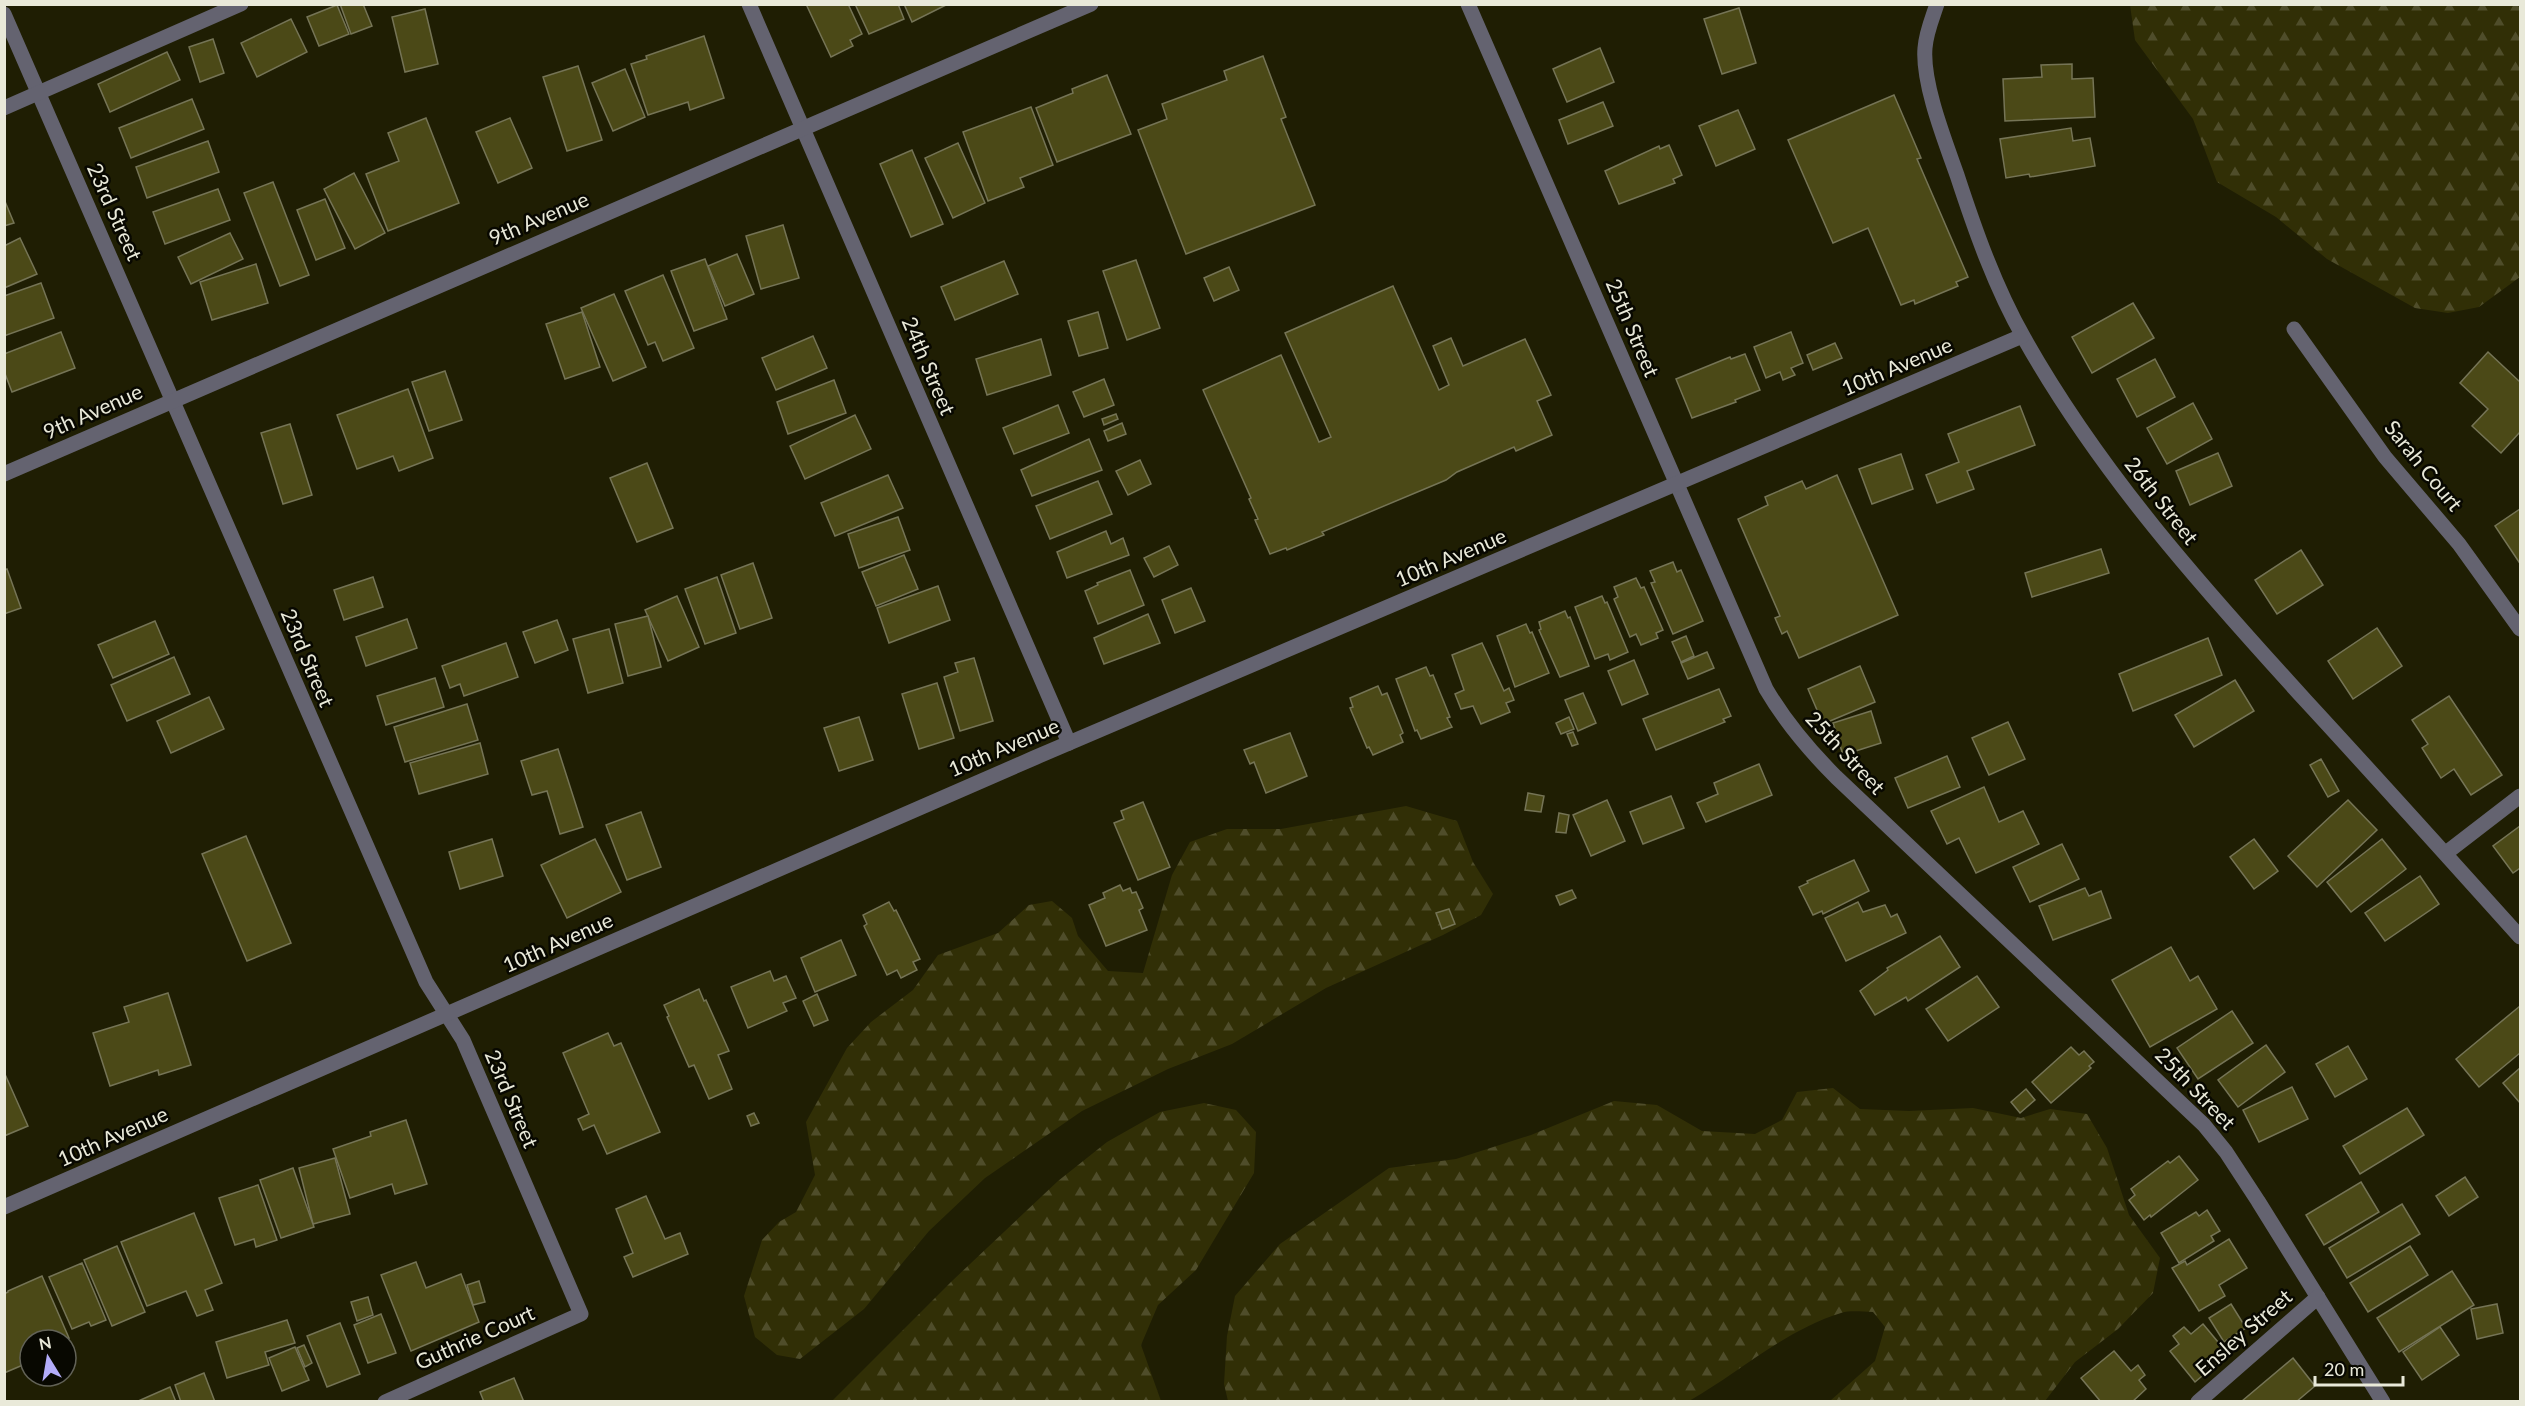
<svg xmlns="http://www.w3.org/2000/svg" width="2525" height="1406" viewBox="0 0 2525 1406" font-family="Lato,sans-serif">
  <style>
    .forest { fill: url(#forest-firs) }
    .building { fill: #4b4917; stroke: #757456; stroke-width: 1.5 }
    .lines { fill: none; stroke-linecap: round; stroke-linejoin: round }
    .minor { stroke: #646370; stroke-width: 15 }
    .labels { text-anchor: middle; stroke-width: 5; stroke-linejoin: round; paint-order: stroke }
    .street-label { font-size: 21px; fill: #e9e9d9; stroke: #080801 }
  </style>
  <defs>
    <pattern id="forest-firs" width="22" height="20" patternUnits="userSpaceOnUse" patternTransform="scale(1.5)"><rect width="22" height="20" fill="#312f06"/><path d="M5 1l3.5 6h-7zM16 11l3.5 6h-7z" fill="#4f4d2a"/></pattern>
  </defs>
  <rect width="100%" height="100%" fill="#1f1e03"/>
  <g class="forest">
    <polygon points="2130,5 2520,5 2520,277 2479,307 2448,313 2415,308 2327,259 2276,217 2217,182 2193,119 2135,40"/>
    <polygon points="1406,806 1457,821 1473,862 1493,894 1481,915 1443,935 1326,988 1232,1044 1168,1069 1082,1111 985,1178 929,1231 864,1309 800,1359 777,1355 755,1337 744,1296 762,1240 779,1222 796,1212 815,1175 806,1122 847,1048 871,1022 913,990 938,955 998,933 1029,905 1052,901 1072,918 1078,936 1108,971 1143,973 1172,875 1190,842 1227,829 1281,829"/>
    <path d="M1833,1088L1860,1109L1909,1111L1973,1108L2021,1118L2050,1109L2087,1114L2107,1148L2129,1215L2160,1258L2153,1293L2118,1329L2075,1362L2045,1401H1830L1875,1361L1885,1327L1873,1312C1863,1312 1851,1310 1841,1313C1785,1330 1739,1373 1689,1401H1228L1224,1384L1227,1336L1235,1296L1280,1244L1389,1168L1456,1159L1531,1135L1614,1101L1657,1105L1702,1131L1755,1134L1782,1120L1797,1092Z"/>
    <polygon points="1204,1103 1236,1110 1256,1132 1254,1173 1196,1270 1158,1305 1141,1345 1161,1401 832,1401 952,1281 1058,1181 1107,1142 1160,1112"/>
  </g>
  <g class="building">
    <polygon points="340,4 363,4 372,26 351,34"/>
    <polygon points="806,4 848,4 862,34 850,40 853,46 831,57"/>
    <polygon points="855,4 898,4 904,19 869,34"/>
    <polygon points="904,4 948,4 912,22"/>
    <polygon points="337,5 349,34 319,46 307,17"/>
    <polygon points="1739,8 1756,63 1722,74 1704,19"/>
    <polygon points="425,9 438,64 405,72 392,17"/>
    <polygon points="291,19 307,52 257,77 241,43"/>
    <polygon points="704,36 724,98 690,110 688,102 648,115 631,64 647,59 646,56"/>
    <polygon points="213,39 224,73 200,82 189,47"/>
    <polygon points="1600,48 1614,82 1567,102 1553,69"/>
    <polygon points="167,52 180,80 110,112 98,84"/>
    <polygon points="1263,56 1286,117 1281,119 1315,205 1186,254 1138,130 1167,119 1162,104 1227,80 1224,71"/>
    <polygon points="2072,64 2072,79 2093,78 2095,117 2005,121 2003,79 2042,77 2041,65"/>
    <polygon points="578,66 602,140 567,151 543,77"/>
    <polygon points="625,69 645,117 613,131 592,83"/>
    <polygon points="1107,75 1131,134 1057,162 1036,108 1073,93 1072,89"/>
    <polygon points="1894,95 1921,158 1917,159 1968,277 1956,282 1958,286 1915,304 1914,300 1901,305 1868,228 1833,243 1788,140"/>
    <polygon points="192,99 204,129 131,158 119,128"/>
    <polygon points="1603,102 1613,126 1568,144 1559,120"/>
    <polygon points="1031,107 1053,165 1020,178 1024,187 988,201 963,132"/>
    <polygon points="1738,110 1755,149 1716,166 1699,126"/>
    <polygon points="426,118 459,203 388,231 366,174 399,161 388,133"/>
    <polygon points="510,118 532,168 498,183 476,132"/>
    <polygon points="2071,128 2073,141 2090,138 2095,166 2030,177 2029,174 2006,178 2000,139"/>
    <polygon points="208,141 219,172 147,198 136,167"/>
    <polygon points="958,143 985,203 953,218 925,158"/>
    <polygon points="1669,145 1682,175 1673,179 1675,183 1619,204 1605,171 1659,146 1660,149"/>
    <polygon points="912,150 943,224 911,237 880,164"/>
    <polygon points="354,173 385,233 355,249 324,189"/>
    <polygon points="273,182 309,275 280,286 244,193"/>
    <polygon points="218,189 230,220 165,244 153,212"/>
    <polygon points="4,199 14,223 4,226"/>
    <polygon points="325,199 345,248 316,260 297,210"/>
    <polygon points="783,225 799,278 761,289 746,236"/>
    <polygon points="230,233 243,259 191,284 178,257"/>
    <polygon points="20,238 37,274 4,288 4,246"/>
    <polygon points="737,254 754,294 725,306 708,266"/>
    <polygon points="705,259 727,319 694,331 671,271"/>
    <polygon points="1136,260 1160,328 1127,340 1103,271"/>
    <polygon points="1004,261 1018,294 955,320 941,287"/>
    <polygon points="256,264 268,303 212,320 200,282"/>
    <polygon points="1229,267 1239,290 1214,301 1204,278"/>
    <polygon points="663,275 694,348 663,361 655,342 648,345 625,291"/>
    <polygon points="41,283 54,318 4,336 4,296"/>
    <polygon points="1393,286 1439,390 1449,385 1433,346 1451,338 1463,366 1525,339 1551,395 1537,401 1552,435 1516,451 1514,447 1457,472 1446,480 1322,532 1324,535 1287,550 1286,548 1270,554 1255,520 1258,519 1249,499 1251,498 1203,390 1281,355 1319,442 1331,437 1285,333"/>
    <polygon points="614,294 646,367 613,381 581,308"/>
    <polygon points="2133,303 2154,338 2092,373 2072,337"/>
    <polygon points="582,312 600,367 565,379 546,324"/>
    <polygon points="1098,312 1108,348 1079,356 1068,321"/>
    <polygon points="61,332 75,368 12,392 4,371 4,354"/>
    <polygon points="1791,332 1803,363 1791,368 1795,375 1783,380 1780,372 1766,378 1754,347"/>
    <polygon points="813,336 827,368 776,390 762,358"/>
    <polygon points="1041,339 1051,375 987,395 976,359"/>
    <polygon points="1835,343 1842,358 1813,370 1807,355"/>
    <polygon points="2488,352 2520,382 2520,432 2501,453 2472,426 2488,409 2460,383"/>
    <polygon points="1745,354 1760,390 1735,400 1736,402 1692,418 1676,379 1730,357 1731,359"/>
    <polygon points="2155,359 2175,397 2137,417 2117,379"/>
    <polygon points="445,371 462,420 429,431 412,382"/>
    <polygon points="1104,379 1114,405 1084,417 1073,392"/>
    <polygon points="834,380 846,413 788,434 777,402"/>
    <polygon points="408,389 433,458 399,471 393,456 357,469 337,415"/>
    <polygon points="2193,403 2212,439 2167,464 2147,428"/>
    <polygon points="1058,405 1069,433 1014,454 1003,428"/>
    <polygon points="2020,406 2035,445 1967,471 1974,489 1937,503 1926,475 1959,462 1948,434"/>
    <polygon points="1116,414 1118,419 1104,425 1102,419"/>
    <polygon points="855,415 871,449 805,479 790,446"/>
    <polygon points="1122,423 1126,434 1108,441 1104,431"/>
    <polygon points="290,424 312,495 283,504 261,433"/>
    <polygon points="1089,439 1102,470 1032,496 1021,470"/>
    <polygon points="2218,453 2232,486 2190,505 2176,471"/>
    <polygon points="1901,454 1913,489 1872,504 1859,469"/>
    <polygon points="1140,460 1151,484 1128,495 1116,471"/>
    <polygon points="647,463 673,528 637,542 610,478"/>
    <polygon points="888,475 903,508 835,536 821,503"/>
    <polygon points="1837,475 1898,615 1799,658 1787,631 1782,634 1775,618 1780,616 1738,519 1768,505 1765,497 1802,481 1806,489"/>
    <polygon points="1098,481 1112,514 1050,539 1036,506"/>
    <polygon points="2520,509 2520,561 2519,562 2495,526"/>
    <polygon points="898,517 910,550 859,568 848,534"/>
    <polygon points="1106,531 1111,544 1123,538 1129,555 1067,578 1057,552"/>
    <polygon points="1169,546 1178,565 1154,577 1144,558"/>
    <polygon points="2101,549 2109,573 2032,597 2025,573"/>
    <polygon points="2301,550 2323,585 2277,614 2255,580"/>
    <polygon points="904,555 918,589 876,606 862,572"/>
    <polygon points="1673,562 1677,572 1681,570 1703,621 1673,634 1651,583 1655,582 1650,571"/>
    <polygon points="753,563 772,618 740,629 721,575"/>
    <polygon points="7,569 21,608 4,614 4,570"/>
    <polygon points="1130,570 1144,605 1098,624 1085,591 1098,585 1097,583"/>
    <polygon points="373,577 383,607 344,620 334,590"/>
    <polygon points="717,577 736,633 705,644 685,589"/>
    <polygon points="1636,578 1641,588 1644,587 1663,630 1656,633 1658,638 1641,645 1636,634 1630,637 1614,599 1618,597 1614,587"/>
    <polygon points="938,586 950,620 889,643 877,608"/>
    <polygon points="1191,588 1205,621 1175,633 1162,600"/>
    <polygon points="677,596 699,647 668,661 645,610"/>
    <polygon points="1602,596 1605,603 1607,602 1628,652 1610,660 1608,654 1595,659 1575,607"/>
    <polygon points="1565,611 1568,618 1570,617 1589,666 1560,677 1539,630 1541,629 1539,622"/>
    <polygon points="1148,614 1160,643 1104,664 1094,638"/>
    <polygon points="648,616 661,667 628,676 615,624"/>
    <polygon points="407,619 417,648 366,666 356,637"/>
    <polygon points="557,620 568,650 535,663 523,632"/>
    <polygon points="155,621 169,654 113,678 98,645"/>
    <polygon points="1526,624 1530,633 1532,632 1549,673 1515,687 1497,636"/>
    <polygon points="2377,628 2402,666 2353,699 2328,661"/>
    <polygon points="609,629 623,683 588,693 573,639"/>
    <polygon points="1686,636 1694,656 1681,662 1672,642"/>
    <polygon points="2208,638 2222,675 2133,711 2119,674"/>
    <polygon points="506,643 518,677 464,696 460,684 450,688 442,666"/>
    <polygon points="1482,643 1504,691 1509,688 1514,700 1506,703 1510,712 1481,724 1473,706 1461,709 1455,694 1464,690 1452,655"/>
    <polygon points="1707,652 1714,668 1688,679 1681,663"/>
    <polygon points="174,657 190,694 127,721 111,685"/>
    <polygon points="974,658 993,721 960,731 944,677 958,672 955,663"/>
    <polygon points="1634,660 1648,694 1622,705 1608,671"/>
    <polygon points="1860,666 1875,702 1823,724 1808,689"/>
    <polygon points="1426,667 1430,676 1433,675 1450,717 1447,718 1452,727 1421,739 1417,730 1415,731 1396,679"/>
    <polygon points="435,678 444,707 386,725 377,696"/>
    <polygon points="2235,680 2254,711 2194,747 2175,715"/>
    <polygon points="937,683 954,738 919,749 902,694"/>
    <polygon points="1378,686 1382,695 1387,693 1403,733 1400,735 1403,742 1373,755 1369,747 1367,748 1350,708 1353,707 1350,698"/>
    <polygon points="1719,689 1731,716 1723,719 1725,722 1656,750 1643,719"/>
    <polygon points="1583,693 1596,723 1578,731 1565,700"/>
    <polygon points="2449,696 2502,775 2471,795 2454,769 2441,778 2422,748 2428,744 2412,720"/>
    <polygon points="209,697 224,729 171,753 157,721"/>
    <polygon points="467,704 478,740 405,762 394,727"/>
    <polygon points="1871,711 1881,743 1843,755 1833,723"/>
    <polygon points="859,717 873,760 839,771 824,728"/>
    <polygon points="1569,717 1574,729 1561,734 1556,723"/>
    <polygon points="2008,722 2025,759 1989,775 1972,738"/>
    <polygon points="1573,732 1578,744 1572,746 1567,734"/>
    <polygon points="1290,733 1307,776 1266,793 1254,762 1250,764 1244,750"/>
    <polygon points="480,743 488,774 419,794 410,763"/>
    <polygon points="558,749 583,827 560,834 547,791 532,795 521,761"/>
    <polygon points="1947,756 1960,787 1908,808 1895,778"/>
    <polygon points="2321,759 2339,791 2328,797 2310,765"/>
    <polygon points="1759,764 1772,795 1706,822 1697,803 1718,794 1714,783"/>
    <polygon points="1984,787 1999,822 2023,811 2039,844 1976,873 1959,838 1947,844 1931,811"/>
    <polygon points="1528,793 1544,796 1541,812 1525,810"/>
    <polygon points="1671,796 1684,828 1643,844 1630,812"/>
    <polygon points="1607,800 1625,841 1591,856 1573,815"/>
    <polygon points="2348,800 2377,830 2317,887 2288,856"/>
    <polygon points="1143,802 1170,867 1138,880 1114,823 1124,819 1121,811"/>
    <polygon points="641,812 661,867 627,880 606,825"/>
    <polygon points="1559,813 1569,815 1566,833 1556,832"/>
    <polygon points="2520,826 2520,868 2513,873 2493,846"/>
    <polygon points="246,836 291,943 247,961 202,854"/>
    <polygon points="492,839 503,876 460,889 449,852"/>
    <polygon points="595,839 621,892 567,918 541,865"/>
    <polygon points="2254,839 2278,871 2254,889 2230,857"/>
    <polygon points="2382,839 2406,869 2351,912 2327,882"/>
    <polygon points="2062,844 2079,879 2030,902 2013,867"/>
    <polygon points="1854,860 1869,891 1823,914 1822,911 1813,915 1799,887 1808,883 1807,881"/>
    <polygon points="2420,876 2439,904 2385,941 2365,913"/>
    <polygon points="1120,885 1123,891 1130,888 1132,893 1136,892 1143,908 1139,910 1147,930 1106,946 1089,905 1105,898 1103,893"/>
    <polygon points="2085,888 2089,896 2101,891 2111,918 2053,940 2039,906"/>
    <polygon points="1572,890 1576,898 1560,905 1556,896"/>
    <polygon points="889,902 894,911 896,910 920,959 913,962 917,970 901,978 897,970 887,975 864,926 867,924 863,915"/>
    <polygon points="1858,902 1863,912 1885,905 1891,917 1897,914 1906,933 1846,961 1825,918"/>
    <polygon points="1449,909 1455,924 1442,929 1436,913"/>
    <polygon points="1940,936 1960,967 1908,1001 1906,997 1875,1015 1860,991 1888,970 1887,968"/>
    <polygon points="841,940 856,975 815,992 801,958"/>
    <polygon points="2171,947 2190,981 2198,976 2217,1009 2150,1047 2112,980"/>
    <polygon points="770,971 774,981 786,976 796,998 783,1003 787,1011 748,1028 731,987"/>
    <polygon points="1977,976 1999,1007 1948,1041 1926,1009"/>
    <polygon points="699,989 704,1001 706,1000 729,1051 718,1055 732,1089 709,1099 694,1065 689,1067 667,1017 669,1016 664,1005"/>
    <polygon points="168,993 191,1065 159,1075 158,1070 110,1086 93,1033 129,1022 124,1007"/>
    <polygon points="817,994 828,1020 814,1026 803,1001"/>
    <polygon points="2520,1006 2520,1053 2479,1087 2456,1059"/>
    <polygon points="2232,1011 2253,1043 2198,1079 2177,1048"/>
    <polygon points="608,1033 614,1046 621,1043 660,1132 607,1154 594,1125 583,1130 578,1119 589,1114 563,1053"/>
    <polygon points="2266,1045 2285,1072 2238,1107 2218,1080"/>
    <polygon points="2348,1046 2367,1079 2335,1097 2316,1064"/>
    <polygon points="2071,1047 2079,1055 2084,1051 2094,1062 2089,1066 2091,1068 2051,1103 2032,1082"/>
    <polygon points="2520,1068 2520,1103 2503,1083"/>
    <polygon points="4,1072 28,1126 4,1136"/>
    <polygon points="2292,1087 2308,1119 2259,1142 2243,1110"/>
    <polygon points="2026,1089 2035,1100 2020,1113 2011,1102"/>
    <polygon points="2407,1108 2424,1135 2360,1174 2343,1146"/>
    <polygon points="754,1113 759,1123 751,1126 747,1116"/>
    <polygon points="406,1120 427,1184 395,1194 392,1184 350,1198 333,1149 371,1136 370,1132"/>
    <polygon points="2179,1156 2198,1180 2151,1217 2150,1215 2144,1220 2129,1200 2135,1195 2131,1189 2168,1161 2170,1163"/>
    <polygon points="335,1158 350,1214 313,1224 299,1168"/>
    <polygon points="293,1168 314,1227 281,1238 260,1180"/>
    <polygon points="2465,1177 2478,1197 2449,1216 2436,1196"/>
    <polygon points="2361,1182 2379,1212 2324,1245 2306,1215"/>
    <polygon points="258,1185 277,1240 256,1247 254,1239 235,1245 219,1198"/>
    <polygon points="646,1196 665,1239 680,1233 688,1254 633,1277 624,1257 633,1253 616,1209"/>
    <polygon points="2402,1204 2420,1234 2347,1278 2329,1248"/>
    <polygon points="2207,1210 2220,1231 2211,1236 2214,1241 2179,1263 2161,1233 2196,1212 2199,1216"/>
    <polygon points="194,1213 222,1283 205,1290 213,1310 197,1316 186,1291 147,1306 121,1242"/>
    <polygon points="2229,1239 2247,1268 2219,1285 2225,1296 2199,1311 2172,1268 2185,1261 2187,1265"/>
    <polygon points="117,1246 145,1312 112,1326 84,1260"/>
    <polygon points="2410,1246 2428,1275 2368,1312 2350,1283"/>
    <polygon points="416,1262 426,1288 461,1274 479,1322 411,1351 381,1275"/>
    <polygon points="82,1263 106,1320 91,1326 89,1322 72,1329 49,1277"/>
    <polygon points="2452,1271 2474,1305 2399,1352 2377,1318"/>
    <polygon points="42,1276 69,1338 30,1340 30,1362 4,1373 4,1294 8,1292 8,1291"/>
    <polygon points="479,1281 485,1302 473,1305 467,1285"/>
    <polygon points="368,1297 373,1315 357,1321 351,1302"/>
    <polygon points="2231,1304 2246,1328 2224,1342 2209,1318"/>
    <polygon points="2497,1304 2503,1333 2477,1339 2471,1309"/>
    <polygon points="381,1314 396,1353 368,1363 354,1325"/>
    <polygon points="287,1320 295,1343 265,1352 269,1365 227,1378 216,1342"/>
    <polygon points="340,1323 360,1374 327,1387 307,1336"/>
    <polygon points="2203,1324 2228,1354 2195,1382 2170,1351 2179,1344 2173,1336 2184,1327 2191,1334"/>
    <polygon points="2440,1327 2459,1355 2422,1380 2403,1352"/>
    <polygon points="304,1345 312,1363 305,1367 297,1348"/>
    <polygon points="295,1347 309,1380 282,1391 269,1358"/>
    <polygon points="2114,1351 2131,1371 2138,1365 2145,1375 2139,1380 2146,1389 2132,1402 2101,1402 2081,1378"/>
    <polygon points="2293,1358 2315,1386 2296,1402 2242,1401"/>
    <polygon points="204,1373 215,1402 181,1402 175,1385"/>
    <polygon points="514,1378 524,1402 484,1402 480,1392"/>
    <polygon points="170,1387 176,1402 136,1402"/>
  </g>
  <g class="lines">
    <g class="minor">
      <polyline points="749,4 1069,743"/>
      <path d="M1468,4L1766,689C1786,723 1809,750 1836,777L2204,1125L2226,1152L2258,1201L2383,1402"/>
      <path d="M1937,4C1932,19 1926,33 1925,48C1922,83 1945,141 1957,175C1975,230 1995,287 2024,338C2100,473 2202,587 2306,701C2378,779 2449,858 2520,937"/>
      <polyline points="4,14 426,982 463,1040 581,1314 385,1402"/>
      <polyline points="4,108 241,4"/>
      <polyline points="2294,329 2385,457 2459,544 2520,629"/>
      <polyline points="4,474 1091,4"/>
      <polyline points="2446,853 2520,796"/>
      <polyline points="4,1207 1034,758 2022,336"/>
      <polyline points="2198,1402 2318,1297"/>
    </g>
  </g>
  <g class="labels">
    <g class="street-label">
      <text transform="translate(114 212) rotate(66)" y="7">23rd Street</text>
      <text transform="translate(539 219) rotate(-23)" y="7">9th Avenue</text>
      <text transform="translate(1632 328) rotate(67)" y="7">25th Street</text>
      <text transform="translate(928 366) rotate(67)" y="7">24th Street</text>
      <text transform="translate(1897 367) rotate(-23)" y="7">10th Avenue</text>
      <text transform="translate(93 412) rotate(-24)" y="7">9th Avenue</text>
      <text transform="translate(2423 466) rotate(51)" y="7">Sarah Court</text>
      <text transform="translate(2161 501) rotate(52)" y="7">26th Street</text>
      <text transform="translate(1451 558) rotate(-23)" y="7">10th Avenue</text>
      <text transform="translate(307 658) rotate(67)" y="7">23rd Street</text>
      <text transform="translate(1004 748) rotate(-23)" y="7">10th Avenue</text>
      <text transform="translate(1845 753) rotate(47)" y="7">25th Street</text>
      <text transform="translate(558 943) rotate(-24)" y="7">10th Avenue</text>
      <text transform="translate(2195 1089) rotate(46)" y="7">25th Street</text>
      <text transform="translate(511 1099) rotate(67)" y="7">23rd Street</text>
      <text transform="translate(113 1137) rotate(-24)" y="7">10th Avenue</text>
      <text transform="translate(2244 1333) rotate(-41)" y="7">Ensley Street</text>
      <text transform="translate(475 1338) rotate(-24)" y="7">Guthrie Court</text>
    </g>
  </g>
  <rect width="2525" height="1406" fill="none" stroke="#e9e9d9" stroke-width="12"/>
  <g transform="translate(48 1358) rotate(349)"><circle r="28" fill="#080801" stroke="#626257" stroke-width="1.5"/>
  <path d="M0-4.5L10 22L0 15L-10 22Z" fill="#b3adf9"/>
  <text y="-9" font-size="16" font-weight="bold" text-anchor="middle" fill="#e9e9d9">N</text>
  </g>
  <path d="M2315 1376v9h88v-9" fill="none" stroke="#e9e9d9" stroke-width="3"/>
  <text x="2324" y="1376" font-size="18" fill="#e9e9d9" stroke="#080801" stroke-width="4.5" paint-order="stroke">20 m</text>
</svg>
